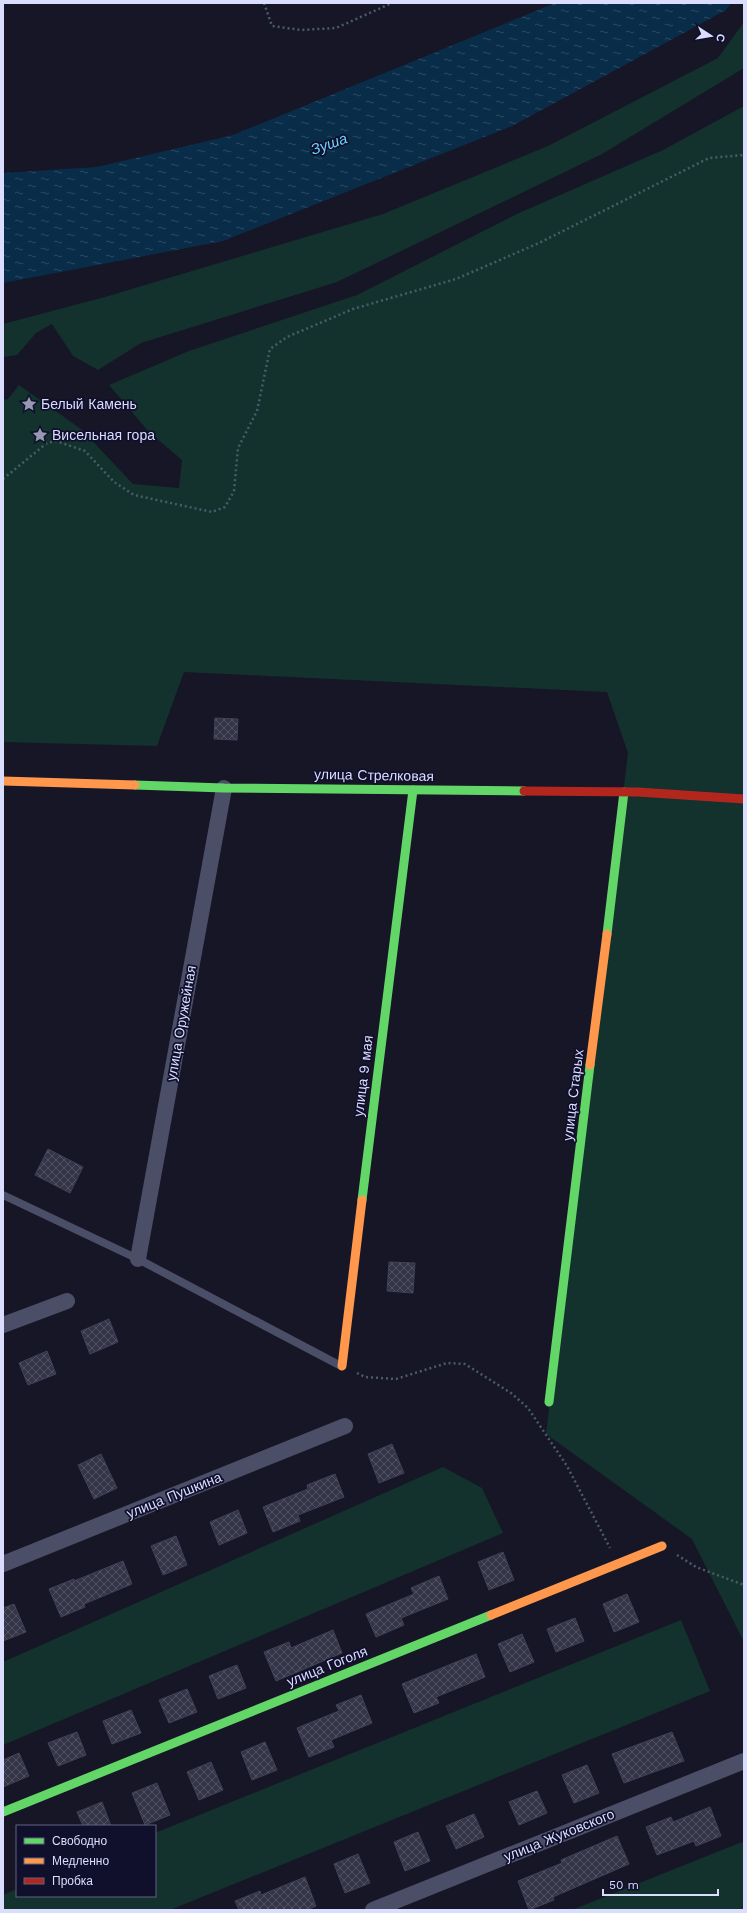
<svg xmlns="http://www.w3.org/2000/svg" width="747" height="1913" viewBox="0 0 747 1913" font-family="'Work Sans',sans-serif">
  <style>
    .green { fill: #13322d }
    .water { fill: url(#water-ripples) }
    .building { fill: url(#building-cross-hatch); stroke: #414158 }
    .lines { fill: none; stroke-linecap: round; stroke-linejoin: round }
    .path { stroke: #495d68; stroke-width: 2.5; stroke-dasharray: 2 3; stroke-linecap: butt }
    .lane { stroke: #4b4e67; stroke-width: 8 }
    .street { stroke: #4b4e67; stroke-width: 16 }
    .fast { stroke: #63d668; stroke-width: 9 }
    .slow { stroke: #ff974d; stroke-width: 9 }
    .jam { stroke: #b3261e; stroke-width: 9 }
    .labels { text-anchor: middle; stroke-width: 3.5; stroke-linejoin: round; paint-order: stroke }
    .poi-label { font-size: 14px; fill: #dbddff; stroke: #10102c; text-anchor: start }
    .street-label { font-size: 14px; fill: #dbddff; stroke: #10102c }
    .water-label { font-size: 15px; font-style: italic; fill: #69d6ff; stroke: #10102c }
  </style>
  <defs>
    <pattern id="water-ripples" width="26" height="14" patternUnits="userSpaceOnUse"><rect width="26" height="14" fill="#092c49"/><path d="M2 4q2-2 4 0t4 0M15 11q2-2 4 0t4 0" fill="none" stroke="#2c4a64"/></pattern>
    <pattern id="building-cross-hatch" width="8" height="8" patternUnits="userSpaceOnUse"><rect width="8" height="8" fill="#343547"/><path d="M0 0l8 8M0 8l8-8" fill="none" stroke="#515263"/></pattern>
  </defs>
  <rect width="100%" height="100%" fill="#161626"/>
  <g class="green">
    <polygon points="744,22 744,68 602,154 337,282 141,343 98,370 73,356 52,324 36,333 17,355 3,357 3,324 105,297 383,214 548,146 718,58"/>
    <polygon points="744,106 744,1642 692,1539 546,1434 628,753 607,692 184,672 157,746 3,742 3,400 8,399 19,385 81,429 133,484 179,488 182,460 149,432 109,385 189,351 357,295 519,213 663,150"/>
    <polygon points="443,1467 482,1488 503,1533 3,1745 3,1662"/>
    <polygon points="681,1620 710,1691 170,1910 3,1910 3,1895 17,1889 17,1896 155,1896 155,1833"/>
    <polygon points="742,1842 744,1843 744,1910 572,1910"/>
  </g>
  <polygon class="water" points="555,3 731,3 726,10 512,126 223,241 3,283 3,173 97,167 233,135"/>
  <g class="building">
    <polygon points="215,718 238,719 237,740 214,739"/>
    <polygon points="48,1149 83,1167 70,1193 35,1175"/>
    <polygon points="389,1262 415,1263 413,1293 387,1291"/>
    <polygon points="109,1319 118,1342 90,1354 81,1331"/>
    <polygon points="47,1351 56,1374 28,1385 19,1363"/>
    <polygon points="392,1444 404,1473 379,1483 368,1454"/>
    <polygon points="101,1454 117,1488 94,1499 78,1465"/>
    <polygon points="335,1474 344,1497 298,1515 300,1521 273,1532 263,1507 308,1489 307,1485"/>
    <polygon points="238,1510 247,1533 219,1545 210,1522"/>
    <polygon points="176,1536 187,1565 163,1575 151,1546"/>
    <polygon points="503,1552 514,1580 489,1590 478,1562"/>
    <polygon points="123,1561 132,1584 84,1604 85,1607 61,1617 49,1589 74,1579 74,1581"/>
    <polygon points="439,1576 448,1599 401,1618 404,1625 376,1637 366,1614 414,1594 411,1588"/>
    <polygon points="627,1594 639,1622 614,1632 603,1604"/>
    <polygon points="14,1604 26,1632 3,1641 3,1608"/>
    <polygon points="575,1618 584,1641 556,1652 547,1629"/>
    <polygon points="333,1630 342,1653 276,1681 264,1652 289,1642 291,1648"/>
    <polygon points="522,1634 534,1662 510,1672 498,1644"/>
    <polygon points="476,1654 485,1677 436,1697 439,1703 414,1713 402,1684"/>
    <polygon points="237,1665 246,1688 218,1699 209,1676"/>
    <polygon points="187,1689 197,1712 169,1723 159,1700"/>
    <polygon points="361,1695 372,1723 331,1740 334,1747 309,1757 297,1728 339,1711 336,1705"/>
    <polygon points="131,1710 141,1733 112,1744 103,1721"/>
    <polygon points="77,1732 86,1755 58,1766 48,1743"/>
    <polygon points="672,1732 684,1761 624,1783 612,1754"/>
    <polygon points="265,1742 277,1770 252,1780 241,1752"/>
    <polygon points="19,1753 29,1776 3,1787 3,1760"/>
    <polygon points="211,1762 223,1790 199,1800 187,1772"/>
    <polygon points="587,1765 599,1793 574,1803 562,1775"/>
    <polygon points="157,1783 170,1815 145,1825 132,1793"/>
    <polygon points="537,1791 547,1813 519,1825 509,1802"/>
    <polygon points="102,1802 111,1826 83,1826 77,1812"/>
    <polygon points="710,1807 721,1836 696,1846 694,1841 657,1855 646,1827 671,1817 673,1822"/>
    <polygon points="474,1814 484,1837 456,1849 446,1826"/>
    <polygon points="418,1832 430,1861 405,1871 394,1842"/>
    <polygon points="617,1836 629,1864 553,1897 554,1900 529,1910 518,1881 562,1863 561,1860"/>
    <polygon points="358,1854 370,1883 345,1893 334,1864"/>
    <polygon points="305,1877 316,1906 307,1910 239,1910 235,1901 260,1891 261,1895"/>
  </g>
  <g class="lines">
    <g class="path">
      <polyline points="264,3 272,26 301,30 336,28 392,3"/>
      <polyline points="3,479 47,443 56,441 85,451 114,482 134,495 212,512 225,507 234,491 238,448 257,411 270,349 287,337 353,309 456,279 539,243 709,158 744,155"/>
      <polyline points="357,1373 365,1377 396,1379 447,1363 465,1364 511,1393 528,1408 567,1466 610,1548"/>
      <polyline points="677,1555 696,1567 744,1585"/>
    </g>
    <polyline class="lane" points="3,1195 138,1259 341,1366"/>
    <g class="street">
      <polyline points="138,1259 224,788"/>
      <polyline points="3,1325 67,1301"/>
      <polyline points="3,1564 345,1426"/>
      <polyline points="373,1910 744,1761"/>
    </g>
    <g class="fast">
      <polyline points="135,785 224,788 524,791"/>
      <polyline points="607,934 624,792"/>
      <polyline points="362,1200 413,790"/>
      <polyline points="549,1402 590,1065"/>
      <polyline points="3,1812 491,1615"/>
    </g>
    <g class="slow">
      <polyline points="3,781 135,785"/>
      <polyline points="590,1065 607,934"/>
      <polyline points="342,1366 362,1200"/>
      <polyline points="491,1615 662,1546"/>
    </g>
    <polyline class="jam" points="524,791 638,792 744,799"/>
  </g>
  <defs>
    <g id="sight-bare" transform="scale(1.2)"><path d="M0-6L1.8-2.2L6-1.7L2.9 1.2L3.7 5.4L0 3.3L-3.7 5.4L-2.9 1.2L-6-1.7L-1.8-2.2Z" fill="#9697b3" stroke="#10102c" stroke-width="2.5" paint-order="stroke"/></g>
  </defs>
  <g fill-rule="evenodd">
    <use href="#sight-bare" x="29" y="404"/>
    <use href="#sight-bare" x="40" y="435"/>
  </g>
  <g class="labels">
    <g class="poi-label">
      <text x="41" y="409">Белый Камень</text>
      <text x="52" y="440">Висельная гора</text>
    </g>
    <g class="street-label">
      <text transform="translate(374 775) rotate(1)" y="5">улица Стрелковая</text>
      <text transform="translate(181 1023) rotate(-80)" y="5">улица Оружейная</text>
      <text transform="translate(363 1076) rotate(-83)" y="5">улица 9 мая</text>
      <text transform="translate(573 1095) rotate(-83)" y="5">улица Старых</text>
      <text transform="translate(174 1495) rotate(-22)" y="5">улица Пушкина</text>
      <text transform="translate(327 1666) rotate(-22)" y="5">улица Гоголя</text>
      <text transform="translate(559 1835) rotate(-22)" y="5">улица Жуковского</text>
    </g>
    <g class="water-label">
      <text transform="translate(329 144) rotate(-20)" y="5">Зуша</text>
    </g>
  </g>
  <rect width="747" height="1913" fill="none" stroke="#dbddff" stroke-width="8"/>
  <rect x="16" y="1825" width="140" height="72" fill="#10102c" stroke="#616280"/>
  <rect x="24" y="1838" width="20" height="6" fill="#63d668" stroke="#616280"/>
  <text x="52" y="1845" font-size="12" fill="#dbddff">Свободно</text>
  <rect x="24" y="1858" width="20" height="6" fill="#ff974d" stroke="#616280"/>
  <text x="52" y="1865" font-size="12" fill="#dbddff">Медленно</text>
  <rect x="24" y="1878" width="20" height="6" fill="#b3261e" stroke="#616280"/>
  <text x="52" y="1885" font-size="12" fill="#dbddff">Пробка</text>
  <g transform="translate(711 36) rotate(102)" stroke="#10102c" stroke-width="3" paint-order="stroke">
  <path d="M0-3L7 15L0 10L-7 15Z" fill="#dbddff"/>
  <text y="-6" font-size="11" font-weight="bold" text-anchor="middle" fill="#dbddff">С</text>
  </g>
  <path d="M603 1889v6h115v-6" fill="none" stroke="#dbddff" stroke-width="2"/>
  <text x="609" y="1889" font-size="12" fill="#dbddff" stroke="#10102c" stroke-width="3" paint-order="stroke">50 m</text>
</svg>
